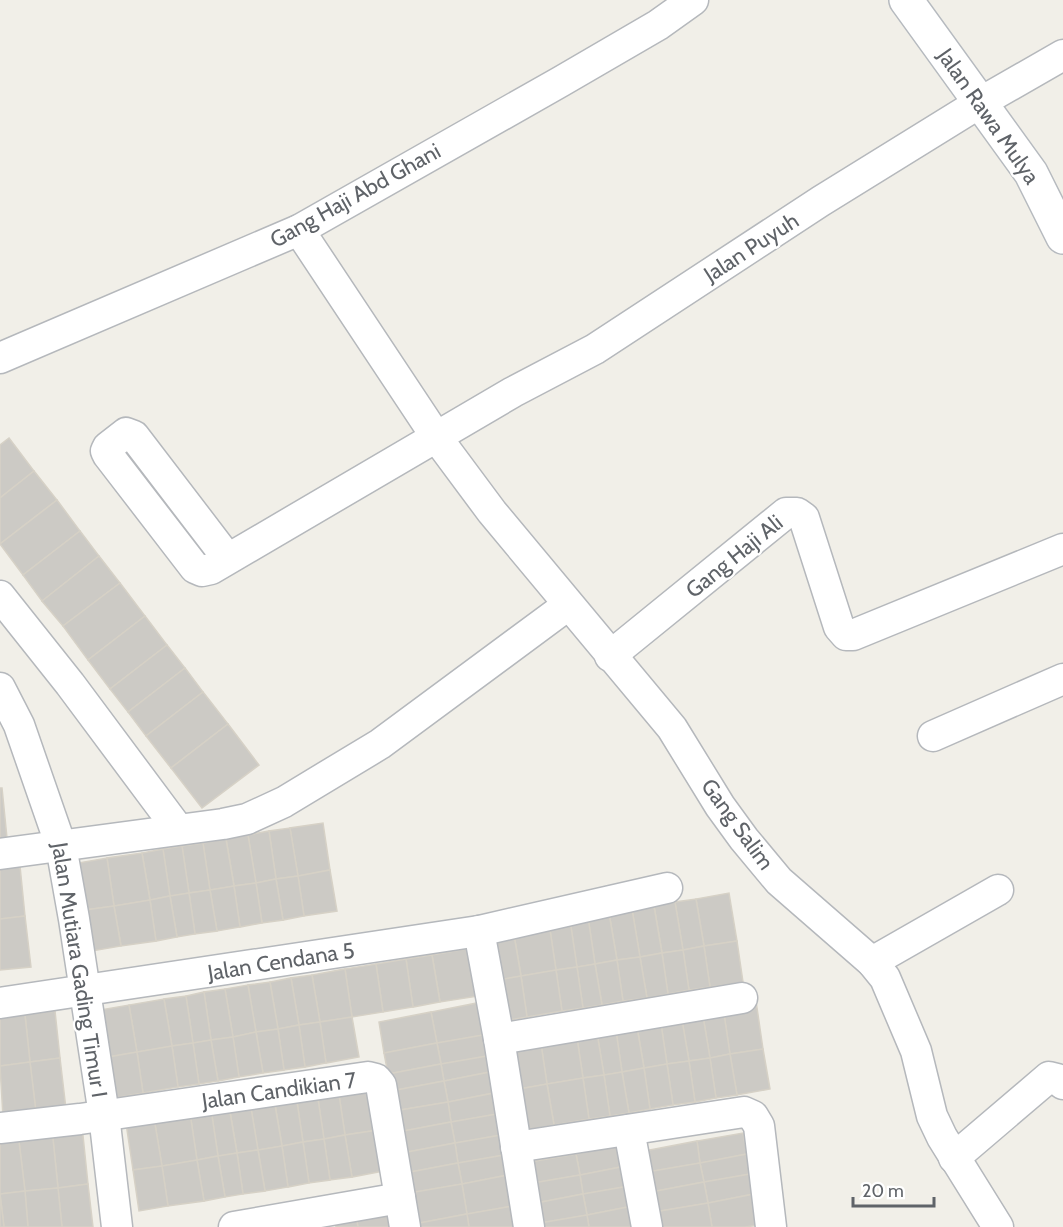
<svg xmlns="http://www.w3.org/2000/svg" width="1063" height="1227" viewBox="0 0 1063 1227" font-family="Cabin,sans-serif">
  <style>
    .building { fill: #cccac5; stroke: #d6d1c6; stroke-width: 1.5 }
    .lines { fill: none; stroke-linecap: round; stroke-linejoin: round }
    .street-casing { stroke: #b5b8bc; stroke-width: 33 }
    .secondary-casing { stroke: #b6babf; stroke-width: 36 }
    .street { stroke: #fff; stroke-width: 30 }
    .secondary { stroke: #fff; stroke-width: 33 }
    .labels { text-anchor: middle; stroke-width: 4.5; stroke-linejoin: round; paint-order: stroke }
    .street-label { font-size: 22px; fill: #5f6368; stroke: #fff }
  </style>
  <rect width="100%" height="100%" fill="#f1efe8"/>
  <g class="building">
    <polygon points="9,438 34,471 0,498 0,445"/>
    <polygon points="34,471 57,500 0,544 0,498"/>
    <polygon points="57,500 80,531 23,575 0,544"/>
    <polygon points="80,531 99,556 42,601 23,575"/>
    <polygon points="99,556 120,583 63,626 42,601"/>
    <polygon points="120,583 145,616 88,660 63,626"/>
    <polygon points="145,616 167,645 110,689 88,660"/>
    <polygon points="167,645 185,668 128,712 110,689"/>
    <polygon points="185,668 203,692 146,736 128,712"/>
    <polygon points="203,692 228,724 171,768 146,736"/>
    <polygon points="228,724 259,765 202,808 171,768"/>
    <polygon points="0,788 2,788 7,838 0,839"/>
    <polygon points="323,823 330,870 298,876 290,828"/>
    <polygon points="290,828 298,876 276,879 269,831"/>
    <polygon points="269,831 276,879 256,883 248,835"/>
    <polygon points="248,835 256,883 234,886 226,839"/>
    <polygon points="226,839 234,886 210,890 203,843"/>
    <polygon points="203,843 210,890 189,893 182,846"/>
    <polygon points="182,846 189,893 170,896 163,849"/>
    <polygon points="163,849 170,896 150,900 142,853"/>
    <polygon points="142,853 150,900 114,906 107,858"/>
    <polygon points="19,856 25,916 0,919 0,858"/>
    <polygon points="107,858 114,906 85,910 78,863"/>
    <polygon points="330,870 337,911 304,916 298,876"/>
    <polygon points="298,876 304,916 283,920 276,879"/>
    <polygon points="276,879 283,920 262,923 256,883"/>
    <polygon points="256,883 262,923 240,927 234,886"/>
    <polygon points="234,886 240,927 217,931 210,890"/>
    <polygon points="210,890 217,931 195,934 189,893"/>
    <polygon points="189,893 195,934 177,937 170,896"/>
    <polygon points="729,893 737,941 704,946 696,899"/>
    <polygon points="170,896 177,937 156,941 150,900"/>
    <polygon points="696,899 704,946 683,950 675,902"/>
    <polygon points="150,900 156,941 121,946 114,906"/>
    <polygon points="675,902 683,950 662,953 654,906"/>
    <polygon points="114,906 121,946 92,951 85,910"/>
    <polygon points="654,906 662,953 640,957 632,909"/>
    <polygon points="632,909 640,957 617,960 609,913"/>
    <polygon points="609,913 617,960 595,964 588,917"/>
    <polygon points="25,916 31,967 0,970 0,919"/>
    <polygon points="588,917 595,964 577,967 570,920"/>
    <polygon points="570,920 577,967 556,970 549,923"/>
    <polygon points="549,923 556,970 521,976 513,929"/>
    <polygon points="513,929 521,976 492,981 484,934"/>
    <polygon points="737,941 743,982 710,987 704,946"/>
    <polygon points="704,946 710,987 689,990 683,950"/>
    <polygon points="477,947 485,995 440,1002 432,955"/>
    <polygon points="683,950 689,990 668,994 662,953"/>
    <polygon points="662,953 668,994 647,998 640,957"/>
    <polygon points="432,955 440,1002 413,1007 406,959"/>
    <polygon points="640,957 647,998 623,1001 617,960"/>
    <polygon points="406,959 413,1007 383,1012 376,964"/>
    <polygon points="617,960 623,1001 602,1005 595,964"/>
    <polygon points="376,964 383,1012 352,1017 345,969"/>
    <polygon points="595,964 602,1005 583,1008 577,967"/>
    <polygon points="577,967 583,1008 562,1011 556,970"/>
    <polygon points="345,969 352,1017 320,1022 312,975"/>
    <polygon points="556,970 562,1011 527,1017 521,976"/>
    <polygon points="312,975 320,1022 299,1025 291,978"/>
    <polygon points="521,976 527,1017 498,1022 492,981"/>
    <polygon points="291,978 299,1025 278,1029 270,982"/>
    <polygon points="270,982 278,1029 256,1032 248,985"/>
    <polygon points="248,985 256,1032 233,1037 225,989"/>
    <polygon points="225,989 233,1037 211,1040 204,992"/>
    <polygon points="204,992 211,1040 193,1043 186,996"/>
    <polygon points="186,996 193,1043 172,1046 164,999"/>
    <polygon points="164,999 172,1046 137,1052 129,1005"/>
    <polygon points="756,1001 763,1049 730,1054 723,1007"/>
    <polygon points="477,1003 483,1035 437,1043 431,1012"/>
    <polygon points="129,1005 137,1052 108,1057 100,1010"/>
    <polygon points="723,1007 730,1054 710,1058 702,1010"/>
    <polygon points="702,1010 710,1058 689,1061 681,1014"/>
    <polygon points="55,1011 60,1058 30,1062 25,1015"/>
    <polygon points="431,1012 437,1043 384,1053 379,1022"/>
    <polygon points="681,1014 689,1061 667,1064 660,1017"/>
    <polygon points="25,1015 30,1062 0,1066 0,1018"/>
    <polygon points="352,1017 359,1057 326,1063 320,1022"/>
    <polygon points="660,1017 667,1064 644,1068 636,1021"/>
    <polygon points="636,1021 644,1068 622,1072 615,1024"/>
    <polygon points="320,1022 326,1063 305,1067 299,1025"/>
    <polygon points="615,1024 622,1072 604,1075 596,1027"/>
    <polygon points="299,1025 305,1067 284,1070 278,1029"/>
    <polygon points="596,1027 604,1075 583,1078 576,1031"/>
    <polygon points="278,1029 284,1070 263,1073 256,1032"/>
    <polygon points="576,1031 583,1078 547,1084 540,1037"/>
    <polygon points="256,1032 263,1073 239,1077 233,1037"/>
    <polygon points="483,1035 487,1056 441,1064 437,1043"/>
    <polygon points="233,1037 239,1077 218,1081 211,1040"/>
    <polygon points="540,1037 547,1084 519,1089 511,1042"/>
    <polygon points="211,1040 218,1081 199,1084 193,1043"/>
    <polygon points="193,1043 199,1084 178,1087 172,1046"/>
    <polygon points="437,1043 441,1064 388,1074 384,1053"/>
    <polygon points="172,1046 178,1087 143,1093 137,1052"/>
    <polygon points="763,1049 770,1089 737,1095 730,1054"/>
    <polygon points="137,1052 143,1093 114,1098 108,1057"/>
    <polygon points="730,1054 737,1095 716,1098 710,1058"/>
    <polygon points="487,1056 490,1072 444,1081 441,1064"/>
    <polygon points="60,1058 66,1109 36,1112 30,1062"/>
    <polygon points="710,1058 716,1098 695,1102 689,1061"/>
    <polygon points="689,1061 695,1102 673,1105 667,1064"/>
    <polygon points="30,1062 36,1112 3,1117 0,1066"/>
    <polygon points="441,1064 444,1081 391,1091 388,1074"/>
    <polygon points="667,1064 673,1105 650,1109 644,1068"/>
    <polygon points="644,1068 650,1109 629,1113 622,1072"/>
    <polygon points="490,1072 494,1093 448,1102 444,1081"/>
    <polygon points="622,1072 629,1113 610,1116 604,1075"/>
    <polygon points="604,1075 610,1116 589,1119 583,1078"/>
    <polygon points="583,1078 589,1119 554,1125 547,1084"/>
    <polygon points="444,1081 448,1102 394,1111 391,1091"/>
    <polygon points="370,1083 378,1130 345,1135 338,1088"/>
    <polygon points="547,1084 554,1125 525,1130 519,1089"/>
    <polygon points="338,1088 345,1135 324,1139 317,1092"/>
    <polygon points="317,1092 324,1139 303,1142 296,1095"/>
    <polygon points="494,1093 497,1114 451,1122 448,1102"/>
    <polygon points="296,1095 303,1142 282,1146 274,1099"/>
    <polygon points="274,1099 282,1146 258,1150 250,1102"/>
    <polygon points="250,1102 258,1150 237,1153 229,1106"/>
    <polygon points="448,1102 451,1122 398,1132 394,1111"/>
    <polygon points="229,1106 237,1153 218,1156 211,1109"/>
    <polygon points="211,1109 218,1156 197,1160 190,1113"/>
    <polygon points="190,1113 197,1160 162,1166 154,1118"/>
    <polygon points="497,1114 501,1135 455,1143 451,1122"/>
    <polygon points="154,1118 162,1166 133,1170 126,1123"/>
    <polygon points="451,1122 455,1143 402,1153 398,1132"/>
    <polygon points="82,1126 88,1184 58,1188 52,1129"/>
    <polygon points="52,1129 58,1188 25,1191 18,1133"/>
    <polygon points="378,1130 384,1171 352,1177 345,1135"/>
    <polygon points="18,1133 25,1191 0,1194 0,1135"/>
    <polygon points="743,1133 747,1154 700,1163 697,1141"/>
    <polygon points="345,1135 352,1177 330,1180 324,1139"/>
    <polygon points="501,1135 504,1155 458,1163 455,1143"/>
    <polygon points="324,1139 330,1180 309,1183 303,1142"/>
    <polygon points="697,1141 700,1163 647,1172 644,1151"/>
    <polygon points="303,1142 309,1183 288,1187 282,1146"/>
    <polygon points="455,1143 458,1163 405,1173 402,1153"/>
    <polygon points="622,1145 626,1166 580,1175 576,1154"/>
    <polygon points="282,1146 288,1187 265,1191 258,1150"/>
    <polygon points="258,1150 265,1191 243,1194 237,1153"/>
    <polygon points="237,1153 243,1194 225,1197 218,1156"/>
    <polygon points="576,1154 580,1175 527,1184 524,1163"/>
    <polygon points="747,1154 750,1174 704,1182 700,1163"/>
    <polygon points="504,1155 508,1175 462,1184 458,1163"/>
    <polygon points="218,1156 225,1197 204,1201 197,1160"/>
    <polygon points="197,1160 204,1201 168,1206 162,1166"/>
    <polygon points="458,1163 462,1184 409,1193 405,1173"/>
    <polygon points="700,1163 704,1182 651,1192 647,1172"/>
    <polygon points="162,1166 168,1206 139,1211 133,1170"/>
    <polygon points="626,1166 629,1186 583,1194 580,1175"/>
    <polygon points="750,1174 754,1194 708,1203 704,1182"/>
    <polygon points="508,1175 513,1206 467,1214 462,1184"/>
    <polygon points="580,1175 583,1194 531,1204 527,1184"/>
    <polygon points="704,1182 708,1203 654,1212 651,1192"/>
    <polygon points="88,1184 93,1227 62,1227 58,1188"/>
    <polygon points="462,1184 467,1214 414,1224 409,1193"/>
    <polygon points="629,1186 633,1206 587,1215 583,1194"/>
    <polygon points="58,1188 62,1227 28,1227 25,1191"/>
    <polygon points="25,1191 28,1227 4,1227 0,1194"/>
    <polygon points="0,1194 4,1227 0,1227"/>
    <polygon points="583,1194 587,1215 534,1224 531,1204"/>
    <polygon points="754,1194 759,1225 745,1227 712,1227 708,1203"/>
    <polygon points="708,1203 712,1227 657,1227 654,1212"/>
    <polygon points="388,1206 391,1227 358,1227 355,1211"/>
    <polygon points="513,1206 517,1227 469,1227 467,1214"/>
    <polygon points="633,1206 637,1227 589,1227 587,1215"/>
    <polygon points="355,1211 358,1227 336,1227 334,1215"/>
    <polygon points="467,1214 469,1227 415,1227 414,1224"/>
    <polygon points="587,1215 589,1227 535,1227 534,1224"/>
  </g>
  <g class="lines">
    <g class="street-casing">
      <g id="street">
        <polyline points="299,230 437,438 492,512 672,728 720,806 744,839 779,881 872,962 885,978 916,1051 932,1116 942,1137 998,1227"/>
        <polyline points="0,358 299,230 560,82 658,25 693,0"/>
        <polyline points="228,559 134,436 126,433 108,447 106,451 108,455 195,568 202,571 211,569 513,392 595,349 821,201 981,102 1063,55"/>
        <polyline points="0,596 70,684 178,829"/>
        <polyline points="610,656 786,513 797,513 804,518 839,627 846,635 853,635 1063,549"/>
        <polyline points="0,688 19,725 61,846 74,919 104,1115 117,1227"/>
        <polyline points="933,736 1063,679"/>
        <polyline points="0,854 223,824 247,819 284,802 380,744 568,605"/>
        <polyline points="479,931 499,1039 529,1227"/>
        <polyline points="872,962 998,890"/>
        <polyline points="0,1003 479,931 667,888"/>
        <polyline points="499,1039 742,998"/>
        <polyline points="0,1128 80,1119 368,1077 376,1079 381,1085 405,1227"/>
        <polyline points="629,1130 647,1227"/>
        <polyline points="516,1147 744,1112 753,1116 759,1126 771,1227"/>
        <polyline points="954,1158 1049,1077 1057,1079 1063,1084"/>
        <polyline points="234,1227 400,1198"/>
      </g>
    </g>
    <g class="secondary-casing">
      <polyline id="secondary" points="906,0 1031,173 1063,237"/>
    </g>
    <use href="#street" class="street"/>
    <use href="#secondary" class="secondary"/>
  </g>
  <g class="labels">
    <g class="street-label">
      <text transform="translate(989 116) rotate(55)" y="8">Jalan Rawa Mulya</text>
      <text transform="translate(355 195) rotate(-29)" y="8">Gang Haji Abd Ghani</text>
      <text transform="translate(751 247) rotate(-33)" y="8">Jalan Puyuh</text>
      <text transform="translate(734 556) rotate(-39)" y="8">Gang Haji Ali</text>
      <text transform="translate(738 824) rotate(54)" y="8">Gang Salim</text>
      <text transform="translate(281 961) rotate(-9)" y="8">Jalan Cendana 5</text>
      <text transform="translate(80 970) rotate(81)" y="8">Jalan Mutiara Gading Timur I</text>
      <text transform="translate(279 1090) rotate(-8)" y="8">Jalan Candikian 7</text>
    </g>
  </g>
  <path d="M853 1197v9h81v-9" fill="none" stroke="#5f6368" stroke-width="3"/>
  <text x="862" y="1197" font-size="18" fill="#5f6368" stroke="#ffffff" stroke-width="4.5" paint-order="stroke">20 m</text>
</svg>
